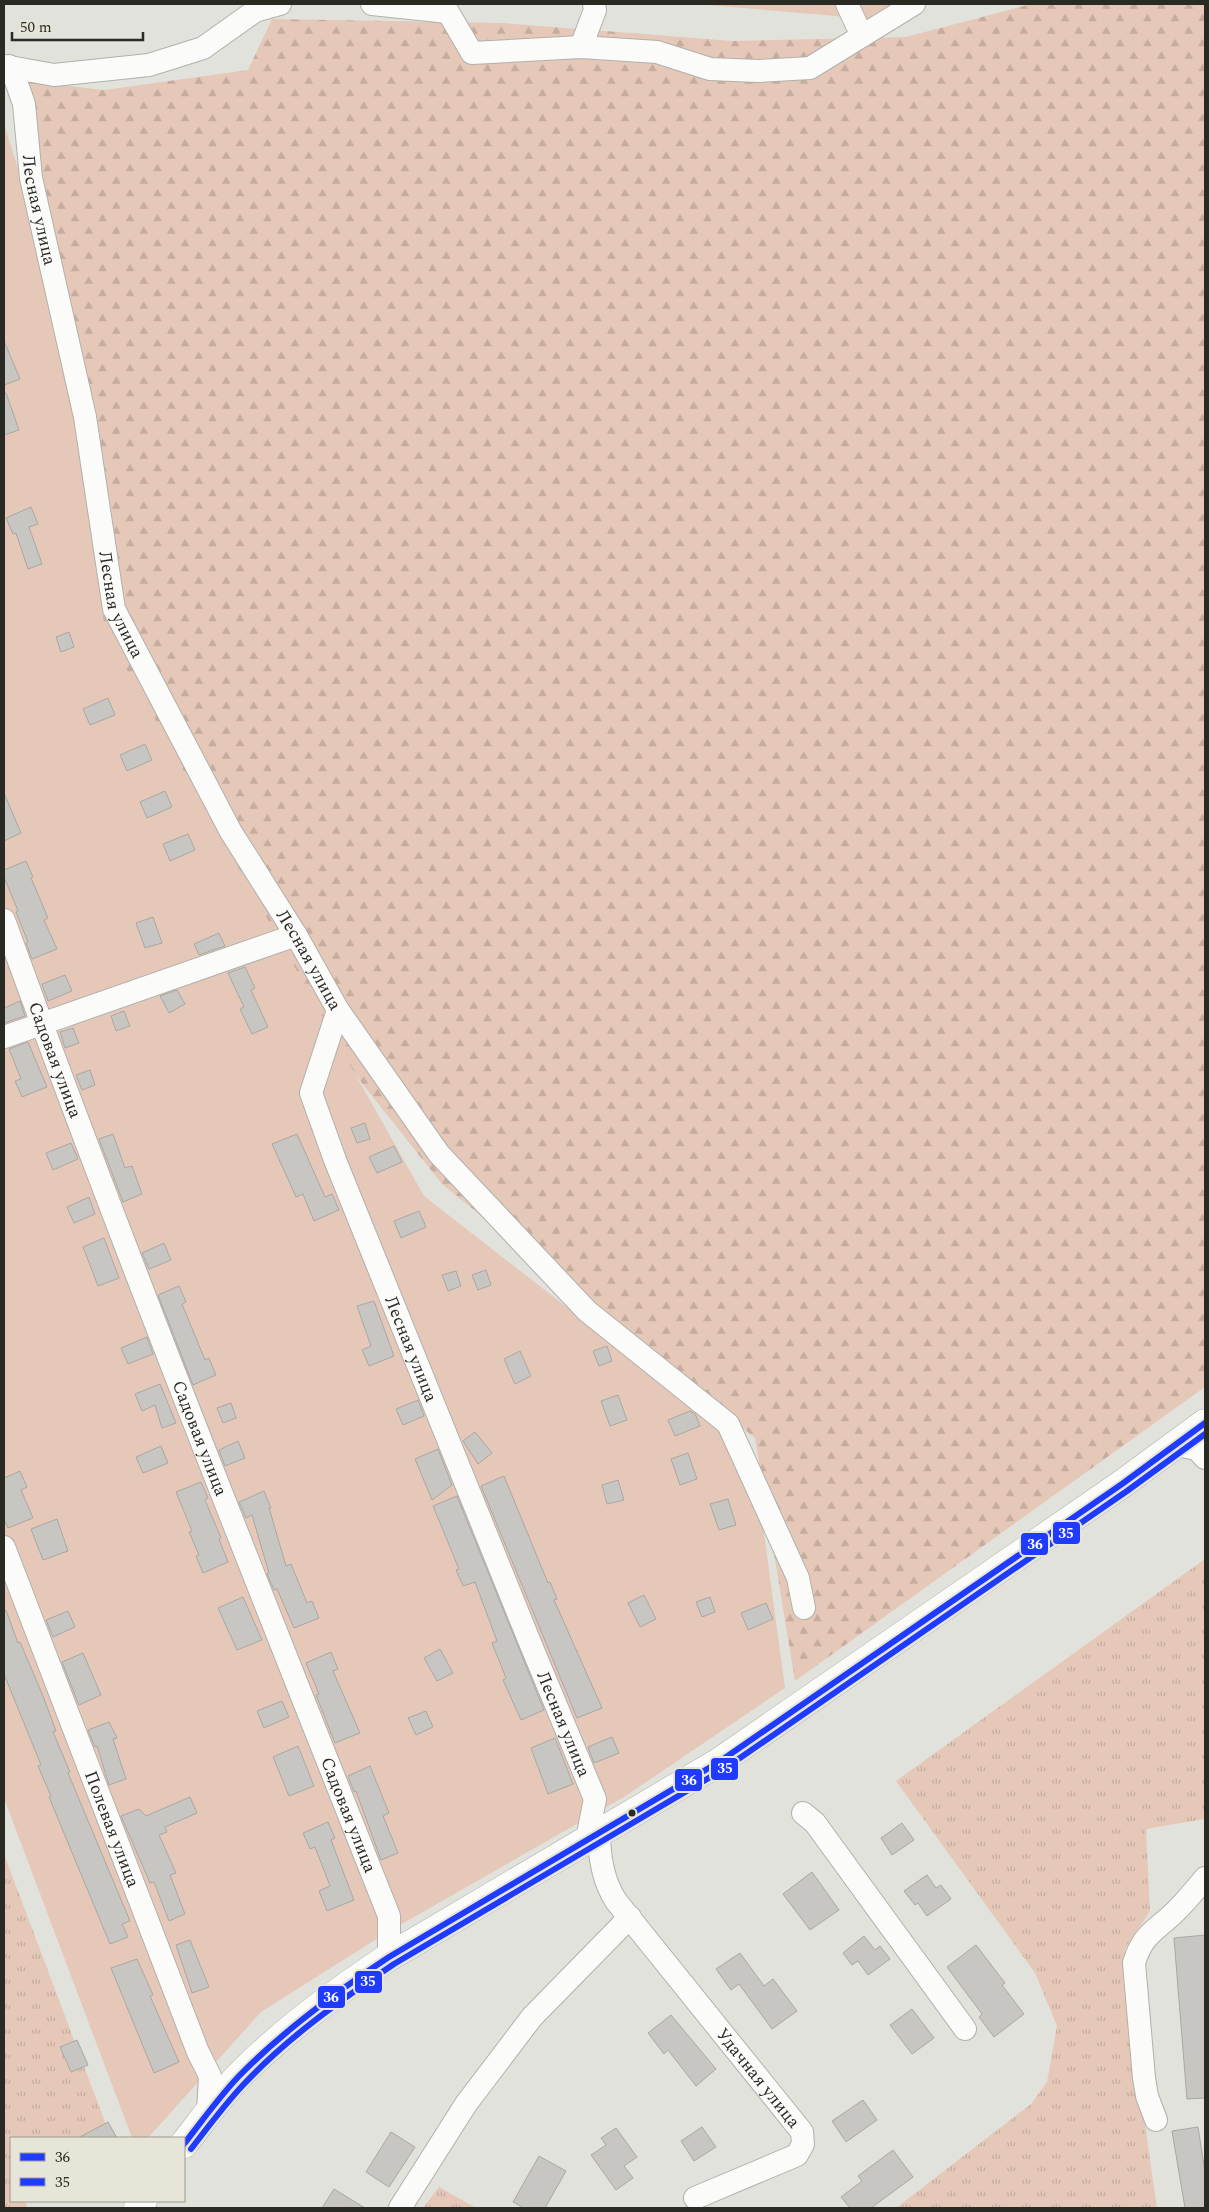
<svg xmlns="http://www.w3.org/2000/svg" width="1209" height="2212" viewBox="0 0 1209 2212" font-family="Spectral,serif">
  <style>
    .grass { fill: url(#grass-tufts) }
    .forest { fill: url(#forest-firs) }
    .garden { fill: #e6c8b8 }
    .building { fill: #c8c6c2; stroke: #a9a7a3 }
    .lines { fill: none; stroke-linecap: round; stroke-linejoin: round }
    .minor-casing { stroke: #b1b0ac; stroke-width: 24 }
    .major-casing { stroke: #b1b0ac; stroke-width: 29 }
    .minor { stroke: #fbfbfa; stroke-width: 22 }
    .major { stroke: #fbfbfa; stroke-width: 28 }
    .bus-1-casing { stroke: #e6e5d8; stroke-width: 10 }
    .bus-2-casing { stroke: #e6e5d8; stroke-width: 10 }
    .bus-1 { stroke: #1f3bff; stroke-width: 6 }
    .bus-2 { stroke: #1f3bff; stroke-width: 6 }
    .bus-dot { fill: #2a2a25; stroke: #e6e5d8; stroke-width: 2 }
    .labels { text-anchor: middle; stroke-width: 4; stroke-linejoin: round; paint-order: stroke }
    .street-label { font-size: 18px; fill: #2a2a25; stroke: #e6e5d8 }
    .line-badge { stroke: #e6e5d8; stroke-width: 2 }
    .badge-label { font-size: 14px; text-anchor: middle; font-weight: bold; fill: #fff }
  </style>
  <defs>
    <pattern id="grass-tufts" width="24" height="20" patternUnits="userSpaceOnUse" patternTransform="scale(1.25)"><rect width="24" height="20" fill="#e6c8b8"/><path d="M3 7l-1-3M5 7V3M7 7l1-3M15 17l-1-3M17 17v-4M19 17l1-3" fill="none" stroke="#c5ac9e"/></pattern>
    <pattern id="forest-firs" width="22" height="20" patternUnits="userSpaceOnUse" patternTransform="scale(1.25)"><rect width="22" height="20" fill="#e6c8b8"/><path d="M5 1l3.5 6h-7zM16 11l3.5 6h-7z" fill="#c5ac9e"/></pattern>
  </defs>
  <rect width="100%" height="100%" fill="#e2e2dc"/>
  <g class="grass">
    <polygon points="1205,1559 1205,1819 1146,1829 1150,1911 1125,1949 1142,2104 1157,2208 896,2208 1031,2104 1047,2082 1057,2026 1035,1973 896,1781"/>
    <polygon points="4,1854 111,2138 11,2138 11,2201 26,2201 27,2208 4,2208"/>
    <polygon points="439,2187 476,2208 423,2208"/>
  </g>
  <polygon class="forest" points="1031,4 1205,4 1205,1387 795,1681 755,1438 442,1184 268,965 86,609 97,454 8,79 104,90 248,70 272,19 503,23 733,41 906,37"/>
  <g class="garden">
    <polygon points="696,4 906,4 871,19"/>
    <polygon points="4,124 56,290 82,451 105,631 424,1196 753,1452 785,1688 624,1797 386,1933 261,2012 148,2138 132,2138 4,1798"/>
  </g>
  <g class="building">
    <polygon points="4,341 20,379 4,385"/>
    <polygon points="4,393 6,393 19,430 4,435"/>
    <polygon points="31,507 38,524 29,527 42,564 28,569 16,533 13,534 6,518"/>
    <polygon points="69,632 74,647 61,652 56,637"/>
    <polygon points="108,698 115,715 90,725 83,709"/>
    <polygon points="145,744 152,760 127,771 120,755"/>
    <polygon points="165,791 172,807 147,818 140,802"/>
    <polygon points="4,793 21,833 4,841"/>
    <polygon points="188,834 195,850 170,861 163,844"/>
    <polygon points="26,861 33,877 31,878 48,918 44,920 57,949 32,959 26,943 28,942 16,912 18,911 4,877 4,870"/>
    <polygon points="153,917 162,943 145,948 136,923"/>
    <polygon points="219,933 225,946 199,955 194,944"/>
    <polygon points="245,967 255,988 251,990 268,1027 252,1034 240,1009 244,1007 228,973"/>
    <polygon points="65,975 72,991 48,1001 42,984"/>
    <polygon points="177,990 185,1004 169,1013 160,996"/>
    <polygon points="20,1001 25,1016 4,1023 4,1008"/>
    <polygon points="124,1011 130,1026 116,1031 111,1016"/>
    <polygon points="73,1028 79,1043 65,1048 60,1032"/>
    <polygon points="28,1042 47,1087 22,1097 15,1081 21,1079 9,1049"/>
    <polygon points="90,1070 95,1085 82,1090 76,1075"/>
    <polygon points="365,1123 370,1139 357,1143 351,1128"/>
    <polygon points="113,1134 125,1168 132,1166 142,1194 123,1202 99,1139"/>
    <polygon points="297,1134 325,1197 332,1194 339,1210 314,1221 303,1194 296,1197 272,1144"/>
    <polygon points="71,1143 78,1159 53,1170 46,1153"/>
    <polygon points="394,1146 402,1162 377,1173 369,1157"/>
    <polygon points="89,1197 95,1214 74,1223 67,1207"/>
    <polygon points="419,1211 426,1227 401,1238 394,1221"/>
    <polygon points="104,1238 119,1278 98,1286 83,1247"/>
    <polygon points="164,1243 171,1260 149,1269 142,1253"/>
    <polygon points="486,1270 491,1285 478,1290 472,1275"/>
    <polygon points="456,1271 461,1286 448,1291 442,1275"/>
    <polygon points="179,1286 186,1302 182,1304 205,1360 209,1358 216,1375 193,1385 158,1295"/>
    <polygon points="374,1301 394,1356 369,1366 362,1350 371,1346 357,1306"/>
    <polygon points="147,1337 153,1354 128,1364 121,1348"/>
    <polygon points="607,1346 612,1361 599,1366 593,1351"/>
    <polygon points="520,1351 531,1376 515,1384 504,1359"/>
    <polygon points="160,1384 176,1423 162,1428 155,1405 142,1411 135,1394"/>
    <polygon points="618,1395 627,1420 610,1426 601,1401"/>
    <polygon points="418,1400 424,1416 403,1425 396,1409"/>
    <polygon points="231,1403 236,1418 223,1423 217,1408"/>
    <polygon points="690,1411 695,1414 700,1426 675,1436 668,1420"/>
    <polygon points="475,1432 492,1453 478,1464 463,1441"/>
    <polygon points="238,1441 245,1458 225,1466 219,1450"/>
    <polygon points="161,1446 168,1463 143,1473 136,1457"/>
    <polygon points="438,1449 452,1485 432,1500 415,1459"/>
    <polygon points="688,1453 697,1479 680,1485 671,1459"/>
    <polygon points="20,1471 27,1487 21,1490 33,1518 8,1528 4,1519 4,1478"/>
    <polygon points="504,1476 548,1583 550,1582 557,1599 554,1600 602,1708 577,1718 481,1486"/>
    <polygon points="618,1480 624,1500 607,1504 602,1485"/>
    <polygon points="201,1482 208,1498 205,1500 221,1538 219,1539 228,1562 203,1573 196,1556 199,1555 189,1532 192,1531 176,1492"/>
    <polygon points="264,1491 271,1508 269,1508 286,1566 291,1564 307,1603 312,1601 319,1618 294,1628 277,1589 274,1590 267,1574 269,1573 252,1515 246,1518 239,1502"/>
    <polygon points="457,1496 544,1710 521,1720 503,1680 506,1678 492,1643 497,1641 475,1582 463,1586 456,1570 459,1569 433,1506"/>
    <polygon points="728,1499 736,1525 719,1530 710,1504"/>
    <polygon points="57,1519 68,1551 43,1560 31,1529"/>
    <polygon points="644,1595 656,1619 640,1627 628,1603"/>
    <polygon points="243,1597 262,1640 237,1650 218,1608"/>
    <polygon points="710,1597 715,1612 702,1617 696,1602"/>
    <polygon points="766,1603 773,1619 748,1630 741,1613"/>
    <polygon points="4,1610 6,1610 18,1643 20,1642 43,1696 56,1731 53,1732 70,1772 68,1773 130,1921 122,1924 128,1937 110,1944 49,1797 51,1796 38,1766 41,1765 4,1674"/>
    <polygon points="68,1611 75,1627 53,1637 46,1620"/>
    <polygon points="440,1649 453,1673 437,1681 424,1658"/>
    <polygon points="331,1652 338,1669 333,1671 360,1733 335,1743 316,1695 319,1694 306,1663"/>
    <polygon points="83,1653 101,1695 79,1705 62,1662"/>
    <polygon points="282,1701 289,1717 264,1728 257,1711"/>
    <polygon points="426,1711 433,1727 416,1735 408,1718"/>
    <polygon points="109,1722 117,1738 113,1739 126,1779 109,1785 97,1746 95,1747 88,1730"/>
    <polygon points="612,1737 619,1753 594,1763 588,1747"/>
    <polygon points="555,1738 573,1784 548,1794 531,1748"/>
    <polygon points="298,1746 314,1786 289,1796 273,1757"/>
    <polygon points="370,1766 389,1813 383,1816 398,1853 381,1860 356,1791 354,1792 348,1776"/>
    <polygon points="190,1797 197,1813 165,1827 167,1832 159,1835 176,1873 170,1875 185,1914 169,1921 154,1882 150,1883 121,1816 139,1809 146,1816"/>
    <polygon points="328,1822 335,1838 331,1840 354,1900 327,1911 319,1891 330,1886 315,1847 310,1849 303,1833"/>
    <polygon points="902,1823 914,1840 892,1855 881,1838"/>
    <polygon points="812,1872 839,1910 810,1930 783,1894"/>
    <polygon points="927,1875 936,1888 941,1885 951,1899 927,1916 918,1903 915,1905 904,1891"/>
    <polygon points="1205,1935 1205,2098 1187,2099 1174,1938"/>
    <polygon points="864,1936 875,1950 880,1946 890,1959 868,1975 858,1961 852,1965 843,1953"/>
    <polygon points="190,1940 209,1987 192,1993 176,1945"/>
    <polygon points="976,1945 1005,1983 1002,1985 1024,2014 994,2037 979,2017 982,2014 947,1967"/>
    <polygon points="740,1953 764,1986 773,1979 797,2011 772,2029 739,1984 731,1990 716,1969"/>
    <polygon points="137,1959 153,1995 150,1996 179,2062 154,2073 111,1968"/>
    <polygon points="912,2009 934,2038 912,2054 890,2025"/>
    <polygon points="671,2015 716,2069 696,2086 668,2050 664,2054 648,2033"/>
    <polygon points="77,2040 88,2065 71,2072 60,2047"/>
    <polygon points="863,2100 877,2120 846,2142 832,2121"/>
    <polygon points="108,2122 117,2138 78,2138"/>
    <polygon points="702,2127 716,2147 694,2161 681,2141"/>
    <polygon points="1198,2127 1205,2172 1205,2208 1185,2208 1172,2131"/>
    <polygon points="616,2128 637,2157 624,2166 633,2178 616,2190 591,2155 606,2145 601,2138"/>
    <polygon points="391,2132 415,2147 389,2187 366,2172"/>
    <polygon points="893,2150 913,2177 871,2208 850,2208 841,2197 862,2181 858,2176"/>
    <polygon points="539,2156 566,2171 545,2208 524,2208 513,2202"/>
    <polygon points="334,2189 365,2208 322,2208"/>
  </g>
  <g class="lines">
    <g class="minor-casing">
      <g id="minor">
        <polyline points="372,4 448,12 472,53 581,47 657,52 710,69 758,71 810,68 914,4"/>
        <polyline points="847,4 862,36"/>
        <polyline points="581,47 595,10 594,4"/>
        <polyline points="4,66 54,75 149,65 203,48 255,11 280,4"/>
        <path id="s1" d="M9,66L16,81L24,104L31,178L85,417L114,609L231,832L296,935L338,1010L311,1093L335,1160L531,1645L595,1799L587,1839"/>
        <path id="s2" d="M4,920C125,1255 258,1585 389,1916V1957"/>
        <polyline points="338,1010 439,1154 587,1311 728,1424 798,1578 804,1608"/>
        <polyline points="4,1037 296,935"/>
        <polyline points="1177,1445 1197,1449 1205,1458"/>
        <path id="s3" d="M4,1547L198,2052L210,2076L208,2113"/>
        <polyline points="803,1813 815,1823 965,2029"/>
        <path id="s4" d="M599,1832C599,1856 603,1881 616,1901L802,2132L803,2144L797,2155L695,2198"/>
        <path d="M1156,2120L1147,2096L1144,2078L1134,1963C1143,1933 1156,1931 1177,1910C1187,1900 1196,1889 1205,1878"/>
        <polyline points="400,2208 466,2104 532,2017 630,1917"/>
      </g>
    </g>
    <g class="major-casing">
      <g id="major">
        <path d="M184,2144C202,2121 219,2097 239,2076C284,2030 336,1992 389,1957L719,1762L1122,1484L1205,1423"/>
        <polyline points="138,2208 143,2201"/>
      </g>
    </g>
    <use href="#minor" class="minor"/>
    <use href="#major" class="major"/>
    <g class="bus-1-casing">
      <path id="bus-1" d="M184,2144C202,2121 219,2097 239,2076C284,2030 336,1992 389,1957L719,1762L1122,1484L1205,1423"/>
    </g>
    <g class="bus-2-casing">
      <path id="bus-2" d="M191,2149C208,2127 225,2104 244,2084C288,2037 341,2000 394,1964L724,1769L1127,1491L1205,1434"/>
    </g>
    <use href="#bus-1" class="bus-1"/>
    <use href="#bus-2" class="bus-2"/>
  </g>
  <circle class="bus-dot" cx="632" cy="1813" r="4.5"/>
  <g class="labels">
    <g class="street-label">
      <text dy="6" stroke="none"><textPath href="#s1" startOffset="148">Лесная улица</textPath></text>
      <text dy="6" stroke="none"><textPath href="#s1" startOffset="552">Лесная улица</textPath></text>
      <text dy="6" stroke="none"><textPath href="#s1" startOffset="956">Лесная улица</textPath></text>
      <text dy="6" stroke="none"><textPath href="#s2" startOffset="149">Садовая улица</textPath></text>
      <text dy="6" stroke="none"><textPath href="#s1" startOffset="1376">Лесная улица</textPath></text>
      <text dy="6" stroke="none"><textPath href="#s2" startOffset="554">Садовая улица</textPath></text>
      <text dy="6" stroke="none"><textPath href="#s1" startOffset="1781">Лесная улица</textPath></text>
      <text dy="6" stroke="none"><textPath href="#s2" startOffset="959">Садовая улица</textPath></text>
      <text dy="6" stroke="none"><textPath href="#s3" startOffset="302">Полевая улица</textPath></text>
      <text dy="6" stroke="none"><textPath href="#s4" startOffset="299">Удачная улица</textPath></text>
    </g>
  </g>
  <g class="line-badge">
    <rect x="1052" y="1521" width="29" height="24" rx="5" fill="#1f3bff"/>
    <rect x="1020" y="1532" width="29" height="24" rx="5" fill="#1f3bff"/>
    <rect x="710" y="1757" width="29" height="24" rx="5" fill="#1f3bff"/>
    <rect x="674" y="1768" width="29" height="24" rx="5" fill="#1f3bff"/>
    <rect x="354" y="1970" width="29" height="24" rx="5" fill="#1f3bff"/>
    <rect x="317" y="1985" width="29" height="24" rx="5" fill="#1f3bff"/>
  </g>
  <g class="badge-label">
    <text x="1066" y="1538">35</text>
    <text x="1035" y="1549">36</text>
    <text x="725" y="1773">35</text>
    <text x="689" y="1785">36</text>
    <text x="368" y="1986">35</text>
    <text x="331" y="2002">36</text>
  </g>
  <rect width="1209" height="2212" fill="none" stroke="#2a2a25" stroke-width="10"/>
  <rect x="10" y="2137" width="175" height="65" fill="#e6e5d8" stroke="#9b9a90"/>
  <rect x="20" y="2153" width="25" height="8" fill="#1f3bff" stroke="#9b9a90"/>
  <text x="55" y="2162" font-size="15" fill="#2a2a25">36</text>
  <rect x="20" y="2178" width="25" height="8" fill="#1f3bff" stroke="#9b9a90"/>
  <text x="55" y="2187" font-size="15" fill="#2a2a25">35</text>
  <path d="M12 32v8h131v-8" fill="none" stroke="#2a2a25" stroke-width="2.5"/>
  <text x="20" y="32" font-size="15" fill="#2a2a25" stroke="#e6e5d8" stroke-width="4" paint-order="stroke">50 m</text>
</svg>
